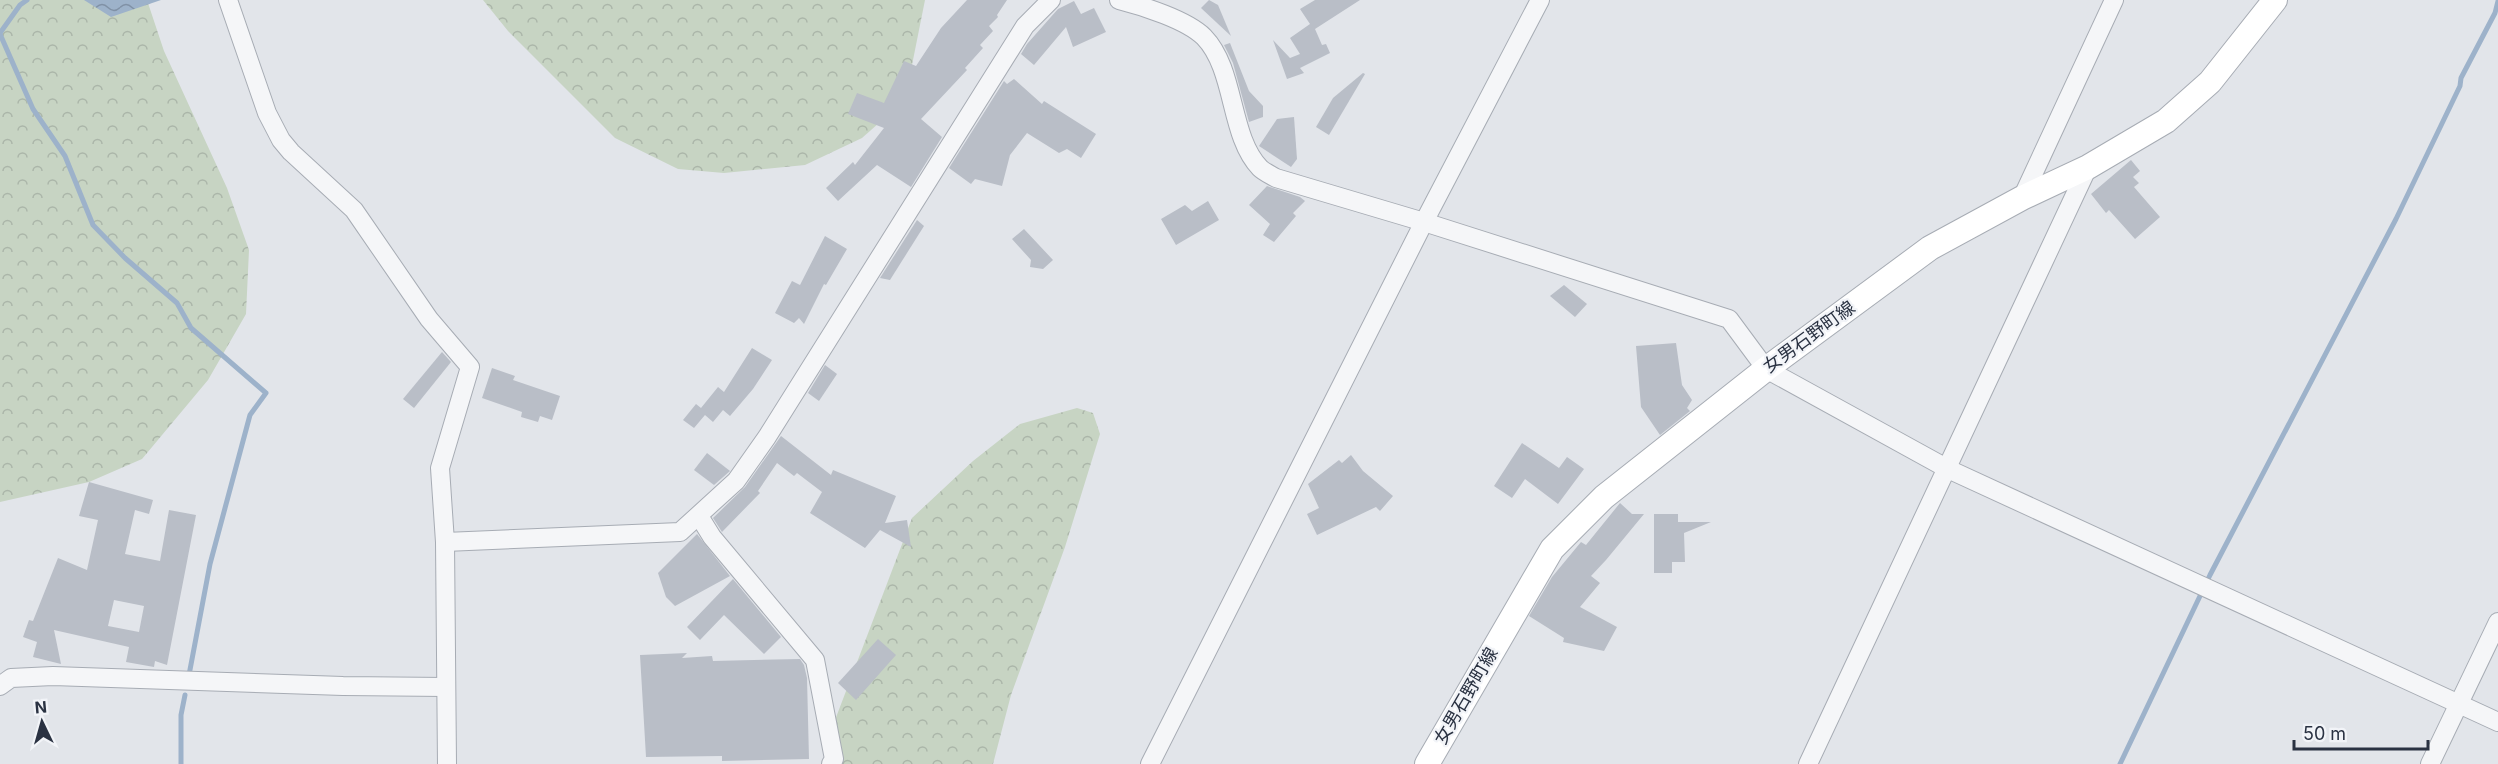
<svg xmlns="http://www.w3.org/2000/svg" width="2498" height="764" viewBox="0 0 2498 764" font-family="Inter,'Noto Sans JP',sans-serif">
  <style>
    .forest { fill: url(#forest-crowns) }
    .water { fill: url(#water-waves) }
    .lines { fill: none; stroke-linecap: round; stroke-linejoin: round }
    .stream { stroke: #9db2ca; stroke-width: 5 }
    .building { fill: #b9bec7; fill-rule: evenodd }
    .minor-casing { stroke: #a7acb4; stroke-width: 20 }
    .secondary-casing { stroke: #a7acb4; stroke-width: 26 }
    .minor { stroke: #f5f6f8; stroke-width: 18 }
    .secondary { stroke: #fff; stroke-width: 24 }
    .labels { text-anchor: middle; stroke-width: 4.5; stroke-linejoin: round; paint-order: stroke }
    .street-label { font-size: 18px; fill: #2a3242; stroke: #f2f4f8 }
  </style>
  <defs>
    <pattern id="forest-crowns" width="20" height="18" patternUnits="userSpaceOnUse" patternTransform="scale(1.5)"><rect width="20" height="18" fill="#c7d4c3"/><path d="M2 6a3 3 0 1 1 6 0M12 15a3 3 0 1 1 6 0" fill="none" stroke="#abb6a9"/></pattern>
    <pattern id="water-waves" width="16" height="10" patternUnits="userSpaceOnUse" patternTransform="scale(1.5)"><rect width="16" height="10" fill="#9db2ca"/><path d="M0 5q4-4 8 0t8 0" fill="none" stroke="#8091a6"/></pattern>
  </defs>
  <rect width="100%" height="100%" fill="#e2e5ea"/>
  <g class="forest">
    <polygon points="0,0 147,0 164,51 227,188 249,250 246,314 208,380 142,459 89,482 0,502"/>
    <polygon points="483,0 925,0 905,100 862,138 805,165 724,173 678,169 615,138 508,31"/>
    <polygon points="1077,408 1093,413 1100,434 1065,547 1011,695 993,764 827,764 835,720 912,518 973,461 1020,424"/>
  </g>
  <polygon class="water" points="84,0 161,0 111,17"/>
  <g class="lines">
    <g class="stream">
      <polyline points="0,33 20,5 27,0"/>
      <polyline points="0,34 33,109 65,156 93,225 125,258 177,303 191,328 266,393 250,415 210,564 189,675"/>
      <polyline points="181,764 181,715 185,695"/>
      <polyline points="2120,764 2210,575 2396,219 2460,86 2461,78 2495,13 2498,1"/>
    </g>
  </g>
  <g class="building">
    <polygon points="967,0 1007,0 997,15 998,17 989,26 993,31 980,45 983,48 965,68 967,70 921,119 942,137 911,187 877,165 838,201 826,188 853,162 855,165 884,128 848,114 857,93 884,103 904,61 916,66 941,28"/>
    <polygon points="1209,0 1218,5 1231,36 1201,8"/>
    <polygon points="1315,0 1360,0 1315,29 1322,45 1326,44 1330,53 1300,68 1304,73 1287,79 1273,40 1290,58 1300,54 1290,38 1310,24 1300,9"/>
    <polygon points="1074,1 1081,14 1094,8 1106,32 1073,47 1066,27 1034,65 1021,54 1027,44 1058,9"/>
    <polygon points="1230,43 1249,91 1263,106 1263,117 1249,122 1233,63 1224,45"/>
    <polygon points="1363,73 1365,74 1329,135 1316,127 1333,98"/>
    <polygon points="1014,79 1042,104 1044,101 1096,134 1081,158 1067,149 1059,153 1027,133 1010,155 1002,186 975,179 971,184 949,168 1004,81 1007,84"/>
    <polygon points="1294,117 1297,159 1291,167 1259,146 1277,119"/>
    <polygon points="2131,160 2140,171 2133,177 2139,183 2134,187 2160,217 2135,239 2109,210 2106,213 2091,194"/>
    <polygon points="1267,186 1300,197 1305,201 1293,213 1296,216 1274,242 1263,235 1270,224 1249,205"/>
    <polygon points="1208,201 1219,220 1176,245 1161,219 1185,205 1192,211"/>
    <polygon points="917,220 924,226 890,280 880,278"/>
    <polygon points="1024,229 1053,260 1043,269 1030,267 1031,260 1012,239"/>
    <polygon points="825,236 847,249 826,285 824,284 804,324 799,318 794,323 775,313 792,281 800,285"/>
    <polygon points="1564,285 1587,304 1575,317 1550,296"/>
    <polygon points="1676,343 1682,385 1692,400 1687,408 1690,411 1660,435 1641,407 1636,346"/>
    <polygon points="752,348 772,360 753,389 730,416 723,410 713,422 705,415 694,428 683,420 696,404 701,408 718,387 724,392"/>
    <polygon points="442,352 451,362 414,408 403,399"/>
    <polygon points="825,365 837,374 819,401 808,393"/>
    <polygon points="492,368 515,376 513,380 560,396 552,420 540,416 538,422 521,417 522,412 482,398"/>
    <polygon points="781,436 831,475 833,470 896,496 885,523 907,520 911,547 880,530 865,548 810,513 822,492 797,473 794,476 777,463 758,491 760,493 722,532 713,518 745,487"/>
    <polygon points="1522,443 1559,468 1567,457 1584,469 1558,504 1525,479 1512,498 1494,486"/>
    <polygon points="707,453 730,471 714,485 694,470"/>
    <polygon points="1351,455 1363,471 1393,496 1380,511 1376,507 1317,535 1307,514 1319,508 1308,484 1339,460 1342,463"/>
    <path d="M89,482L153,500L149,514L135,510L125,554L160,561L169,510L196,515L167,665L155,661L154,667L126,662L129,647L54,630L61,664L33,657L37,642L23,637L29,620L33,621L58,558L87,570L98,520L79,516ZM114,600L144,606L139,632L108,626Z"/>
    <polygon points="1620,503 1632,514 1644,514 1606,560 1591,576 1600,583 1580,607 1617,627 1604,651 1563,642 1564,638 1529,616 1552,577 1581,542 1586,545"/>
    <polygon points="1654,514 1678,514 1678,522 1711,522 1684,533 1685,562 1672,562 1672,573 1654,573"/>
    <polygon points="697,534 730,576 675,606 666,597 658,573"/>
    <polygon points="733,579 781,637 764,654 724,615 700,640 687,627"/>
    <polygon points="878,639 896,655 856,700 838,683"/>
    <polygon points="687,653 682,658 712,656 713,661 800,659 804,665 807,678 809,759 722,761 722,756 646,757 640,655"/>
  </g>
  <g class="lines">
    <g class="minor-casing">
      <g id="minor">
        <polyline points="228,0 267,113 281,140 291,152 354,210 429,319 470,367 440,468 445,542 447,764"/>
        <path d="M1119,0C1143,6 1187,20 1204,37C1236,70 1229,136 1260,168C1264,172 1271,175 1276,178L1424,222L1729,319L1766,369L1948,469L2498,722"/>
        <polyline points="2022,198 2114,0"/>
        <polyline points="699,516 712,537 815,660 834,759 831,764"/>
        <polyline points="445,542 680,532 736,481 767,437 1025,26 1051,0"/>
        <polyline points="0,686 11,678 53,676 343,686 446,687"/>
        <polyline points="1150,764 1424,222 1540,0"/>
        <polyline points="1808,764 2088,167"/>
        <polyline points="2430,764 2498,622"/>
      </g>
    </g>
    <g class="secondary-casing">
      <polyline id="secondary" points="1427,764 1552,549 1604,497 1766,369 1930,248 2022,198 2088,167 2166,121 2210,82 2275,0"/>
    </g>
    <use href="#minor" class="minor"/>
    <use href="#secondary" class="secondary"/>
  </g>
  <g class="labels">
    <g class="street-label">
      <text transform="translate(1809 337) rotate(-36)" y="6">女男石野町線</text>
      <text transform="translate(1466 696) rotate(-60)" y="6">女男石野町線</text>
    </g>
  </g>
  <g transform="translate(42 722) rotate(355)" stroke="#f2f4f8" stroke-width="4.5" paint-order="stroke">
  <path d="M0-4.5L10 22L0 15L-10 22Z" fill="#2a3242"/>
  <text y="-9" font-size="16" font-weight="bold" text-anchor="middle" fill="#2a3242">N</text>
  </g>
  <path d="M2294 740v9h134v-9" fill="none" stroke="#2a3242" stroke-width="3"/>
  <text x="2303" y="740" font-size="18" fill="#2a3242" stroke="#f2f4f8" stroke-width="4.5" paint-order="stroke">50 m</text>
</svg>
